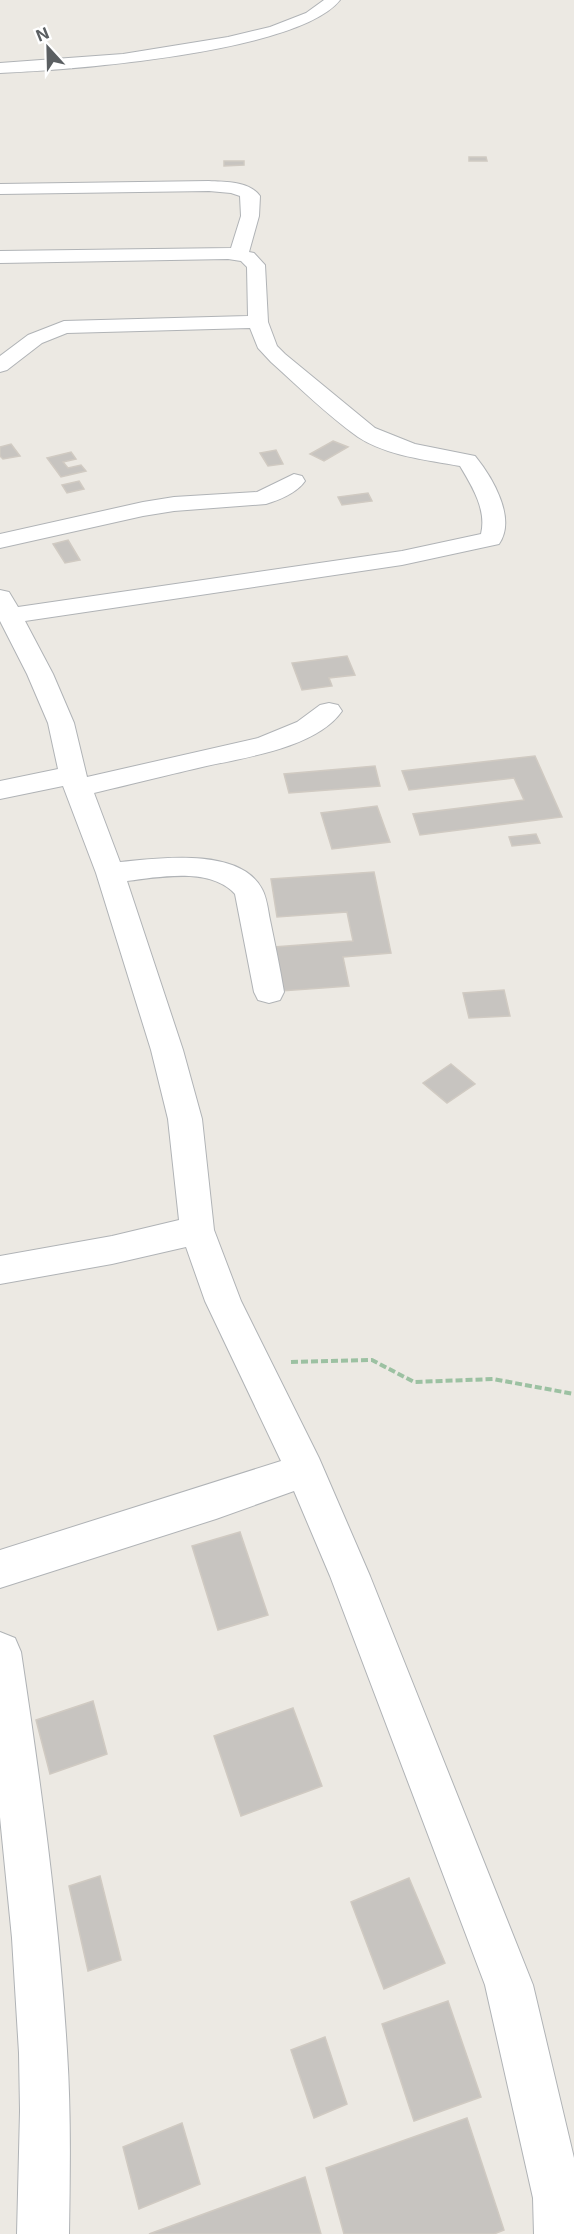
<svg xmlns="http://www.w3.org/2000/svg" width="574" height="2234" viewBox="0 0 574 2234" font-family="Inter,sans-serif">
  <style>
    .building { fill: #c7c4c0; stroke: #d0cac2; stroke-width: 1.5 }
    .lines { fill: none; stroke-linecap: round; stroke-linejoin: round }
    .minor-casing { stroke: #b0b3b6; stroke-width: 2 }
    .path { stroke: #9cc1a2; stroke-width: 4; stroke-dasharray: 7 3; stroke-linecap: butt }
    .minor { fill: #fff; fill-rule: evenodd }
  </style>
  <rect width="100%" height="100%" fill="#ece9e3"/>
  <g class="building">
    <polygon points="469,157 486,157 487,161 469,161"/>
    <polygon points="224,161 244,161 244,165 224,166"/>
    <polygon points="333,441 348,447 324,461 310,454"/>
    <polygon points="11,444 20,456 3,459 0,456 0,447"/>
    <polygon points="276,450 283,464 268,466 260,453"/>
    <polygon points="71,452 76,459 63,462 68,468 81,465 86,471 61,477 47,458"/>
    <polygon points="79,481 84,489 67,493 62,485"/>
    <polygon points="368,493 372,501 342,505 338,497"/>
    <polygon points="68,540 80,560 65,563 53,544"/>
    <polygon points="347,656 355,675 329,678 332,686 302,690 292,663"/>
    <polygon points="535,756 562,817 420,835 413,814 524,800 514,778 409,790 402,771"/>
    <polygon points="375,766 380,786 289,793 284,774"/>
    <polygon points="377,806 390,842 332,849 321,813"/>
    <polygon points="536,834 540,843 512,846 509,837"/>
    <polygon points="374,872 391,953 343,957 349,986 281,991 274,947 353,941 347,912 277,917 271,879"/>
    <polygon points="504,990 510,1016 469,1018 463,993"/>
    <polygon points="451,1064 475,1084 447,1103 423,1083"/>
    <polygon points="240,1532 268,1615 218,1630 192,1546"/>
    <polygon points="93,1701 107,1754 50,1774 36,1720"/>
    <polygon points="293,1708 322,1786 241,1816 214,1736"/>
    <polygon points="100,1876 121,1960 88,1971 69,1886"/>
    <polygon points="409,1878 445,1963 384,1989 351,1902"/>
    <polygon points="448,2001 481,2097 414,2121 382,2024"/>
    <polygon points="325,2037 347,2104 314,2118 291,2050"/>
    <polygon points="467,2118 504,2230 494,2234 344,2234 326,2168"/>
    <polygon points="182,2123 200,2184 139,2209 123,2147"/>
    <polygon points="305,2177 321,2234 149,2234"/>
  </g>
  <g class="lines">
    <g class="minor-casing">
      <g id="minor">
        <path d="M324,0H340C298,53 69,70 0,73V63L123,54L228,37L270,27L306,13Z"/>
        <path d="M209,181C226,182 249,181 260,196L259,216L249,252L254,253L265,265L268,322L277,346L285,354L375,428L415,444L475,456C492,477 517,518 499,544L402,565L25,621L53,674L74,723L87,777L258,738L297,722L320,705L329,703L338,705L342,711C316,749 240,758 198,768C163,776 128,785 94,793L120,862C159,858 240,847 262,889C267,898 268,910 270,920C275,944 280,968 284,992L280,1000L269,1003L258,1000L254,992L235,894C210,867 160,877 127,881L183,1050L202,1119L214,1230L241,1301L319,1458L370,1576L533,1985L574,2158V2234H534L533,2198L485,1985L330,1576L294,1491L216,1519L0,1588V1550L281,1461L205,1301L186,1247L112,1264L0,1284V1256L112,1236L179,1220L168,1119L151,1050L96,873L63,786L0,799V781L58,769L48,723L27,674L0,621V590L9,592L18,607L402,551L481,534C487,510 472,486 460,466C427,460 387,456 358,437C327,415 299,387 271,362L258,348L250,328L67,333L42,343L7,370L0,372V356L28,335L64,321L248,316L247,267L241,261L228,259L0,263V251L231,248L241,216L240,196L231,193L209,191L0,194V184Z"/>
        <path d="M294,474L302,476L305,481C297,493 279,500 266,504L174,511L143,516L0,548V534L143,502L174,497L257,492Z"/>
        <path d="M0,1632L15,1638L21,1652C41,1785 59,1917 67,2051C71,2112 70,2173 69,2234H17L20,2111L19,2053L12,1938L0,1817Z"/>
      </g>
    </g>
    <polyline class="path" points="291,1362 372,1360 414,1382 493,1379 574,1394"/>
    <use href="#minor" class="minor"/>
  </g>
  <g transform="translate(48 48) rotate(338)" stroke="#ffffff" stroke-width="4.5" paint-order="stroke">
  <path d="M0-4.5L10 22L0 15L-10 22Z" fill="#5b5f62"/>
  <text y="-9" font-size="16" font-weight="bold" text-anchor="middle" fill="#5b5f62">N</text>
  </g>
</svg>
